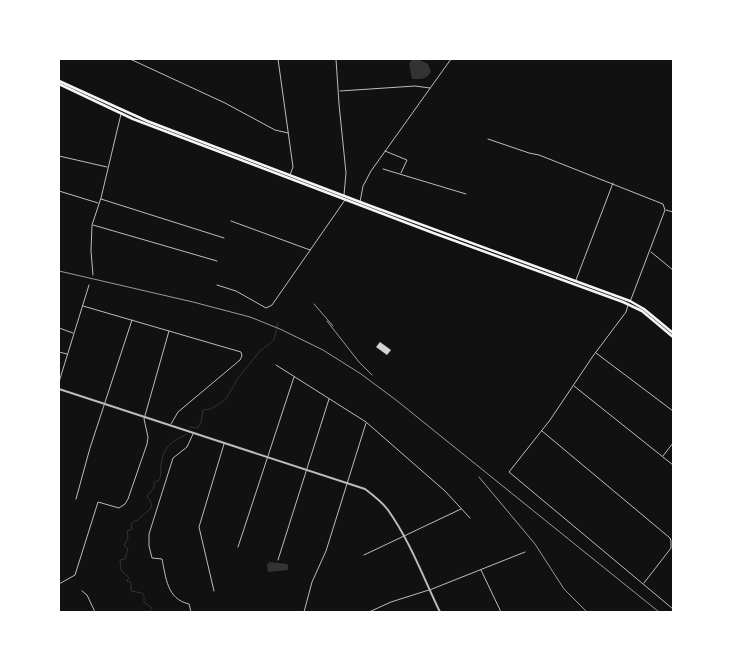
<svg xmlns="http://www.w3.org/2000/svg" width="732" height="671" viewBox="0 0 732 671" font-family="'Playfair Display',serif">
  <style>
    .water { fill: #333 }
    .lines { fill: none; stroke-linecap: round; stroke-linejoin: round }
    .stream { stroke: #333; stroke-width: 1 }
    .building { fill: #d3d3d3 }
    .minor { stroke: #bcbcbc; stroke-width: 1 }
    .tertiary { stroke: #bcbcbc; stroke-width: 2 }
    .primary { stroke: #f5f5f5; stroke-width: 2.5 }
    .rail { stroke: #9a9a9a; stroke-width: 1 }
  </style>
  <rect width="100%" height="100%" fill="#111"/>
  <g class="water">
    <path d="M412,59H418L428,64L431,72C426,80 421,79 412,79L409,64Z"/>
    <polygon points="269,562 287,564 288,566 288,570 268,572 267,565"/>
  </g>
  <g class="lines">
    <g class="stream">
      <polyline points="189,427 198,428 201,422 203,410 211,409 226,399 238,378 260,351 274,340 278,323"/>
      <path d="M149,612L152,608L144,602V595L142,593L131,591V582L127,581V580L129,578L121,570L120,560L125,559L128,549L124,545L128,539L127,531L132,529L131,524L134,521H137C142,515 148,513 152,506L150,500L147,496L154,488V482L158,481C162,477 160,472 161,466C162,448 172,441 187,434"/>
    </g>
  </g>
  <polygon class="building" points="380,342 391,350 387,355 376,347"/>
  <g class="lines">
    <g class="minor">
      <polyline points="130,59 225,103 275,130 288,133"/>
      <polyline points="278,59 293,167 290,175"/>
      <polyline points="336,59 339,104 346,173 344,195"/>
      <polyline points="340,91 415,86 430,88"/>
      <polyline points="488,139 529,153 539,155 663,204 665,210 630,302"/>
      <polyline points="385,151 407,160 401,173"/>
      <polyline points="59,156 107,167"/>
      <polyline points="383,169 466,194"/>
      <polyline points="59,191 98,203"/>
      <polyline points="101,199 224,238"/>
      <polyline points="360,202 363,186 371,171 451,59"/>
      <polyline points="666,210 673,212"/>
      <polyline points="231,221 310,250"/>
      <polyline points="93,225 217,261"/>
      <polyline points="651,252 673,270"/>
      <polyline points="93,275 91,251 92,225 101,198 121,114"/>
      <polyline points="576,280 613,183"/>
      <polyline points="217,285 236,291 266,308 272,305 345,200"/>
      <polyline points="628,305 626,312 593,356 550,420 509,472 673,609"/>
      <polyline points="83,306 241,352 242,356 240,360 178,412 171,424"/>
      <polyline points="59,328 73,333"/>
      <polyline points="59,352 67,354"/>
      <polyline points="596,353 673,411"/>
      <polyline points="276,365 366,422 445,491 470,518"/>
      <polyline points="59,382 89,285"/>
      <polyline points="574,386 673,465"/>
      <polyline points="542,431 670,538 671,541 671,548 644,583"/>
      <polyline points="663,456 673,443"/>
      <polyline points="76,499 90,448 132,320"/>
      <polyline points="238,547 294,377"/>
      <polyline points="364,555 461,509"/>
      <polyline points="278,560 329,399"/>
      <polyline points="481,570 501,612"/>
      <polyline points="59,584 75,575 98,502 119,508 125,504 128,499 147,444 148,437 144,419 169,331"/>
      <polyline points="82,591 87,595 95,612"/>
      <polyline points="214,591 199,527 224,444"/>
      <path d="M191,612L189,604C167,599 166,578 162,559L152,558L149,546V534L173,458L187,447L193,434"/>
      <polyline points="304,612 312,582 326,551 366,423"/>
      <polyline points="369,612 391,602 432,589 525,552"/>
    </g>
    <path class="tertiary" d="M59,389L365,489C373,495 382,502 388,510C410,541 424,579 440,612"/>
    <g class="primary">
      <polyline points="59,81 147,121 368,205 630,301 644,309 673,333"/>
      <polyline points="59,84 133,119 436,234 623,302 642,311 673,337"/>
    </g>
    <g class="rail">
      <polyline points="59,271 193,302 250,317 280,329 323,350 361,374 396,400 659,612"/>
      <polyline points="314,304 333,326"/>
      <polyline points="327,321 359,362 372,375"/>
      <polyline points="479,477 535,544 564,589 587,612"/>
    </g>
  </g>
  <rect width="732" height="671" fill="none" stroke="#ffffff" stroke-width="120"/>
</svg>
